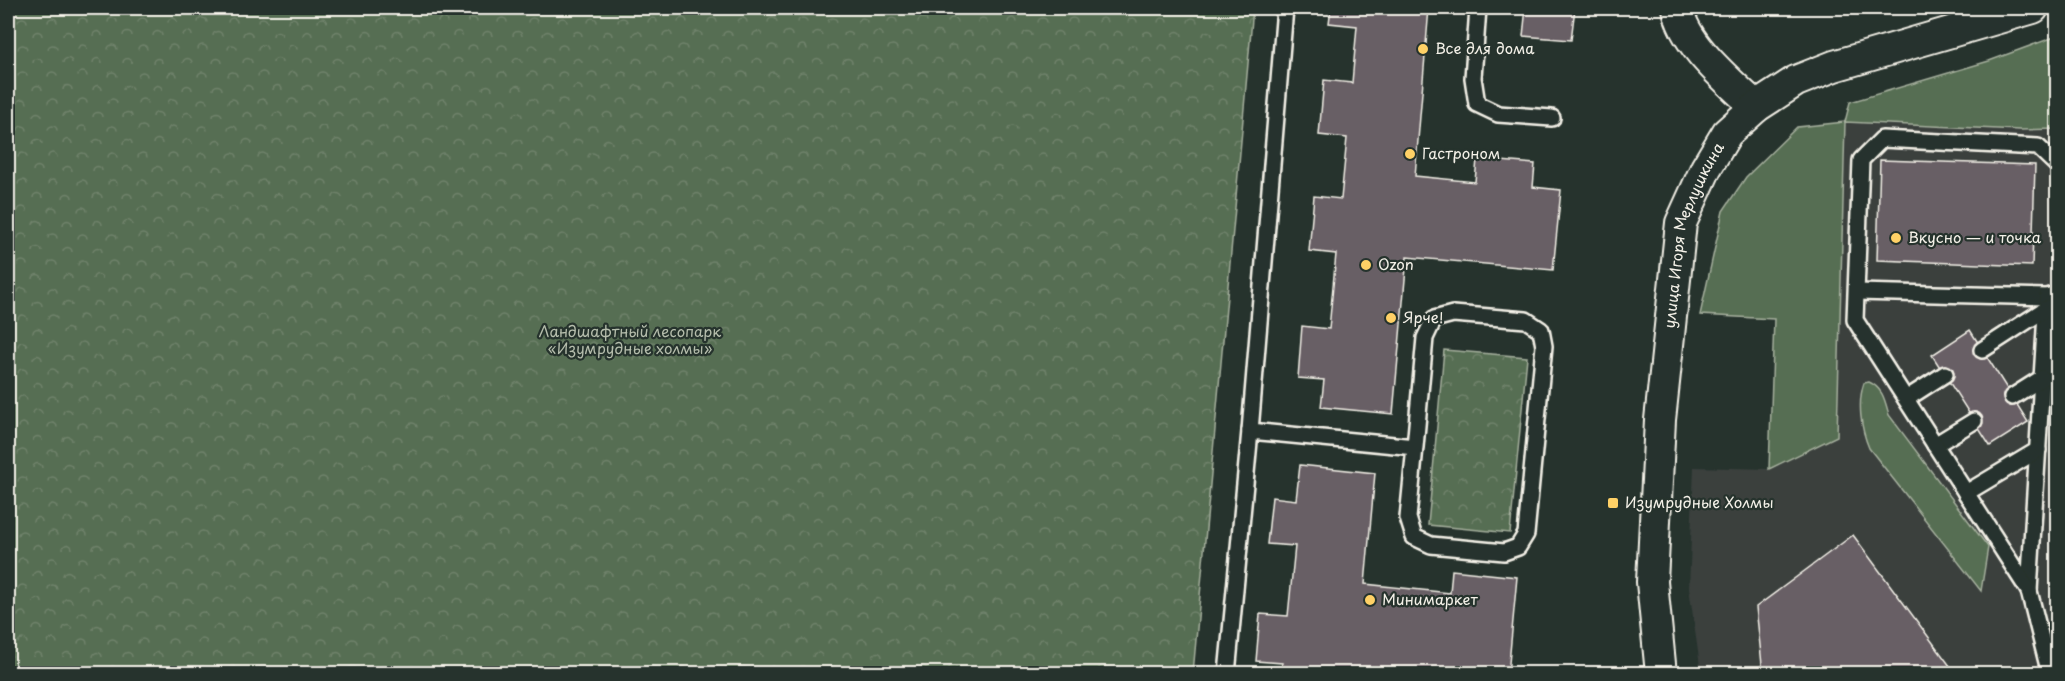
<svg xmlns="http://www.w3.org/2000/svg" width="2065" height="681" viewBox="0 0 2065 681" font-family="'Playpen Sans',sans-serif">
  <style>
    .built { fill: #3a403e }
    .grass { fill: #576e53; stroke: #a6b09e; stroke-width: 1.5 }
    .park { fill: url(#park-crowns); stroke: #a6b09e; stroke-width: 1.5 }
    .building { fill: #685e65; stroke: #f4f1e8; stroke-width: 1.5 }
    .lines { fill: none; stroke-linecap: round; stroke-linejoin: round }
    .service-casing { stroke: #f4f1e8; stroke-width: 20 }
    .minor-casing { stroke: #f4f1e8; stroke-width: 34 }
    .service { stroke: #26332d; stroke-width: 15 }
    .minor { stroke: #26332d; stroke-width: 30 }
    .poi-dot { fill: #ffd166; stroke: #26332d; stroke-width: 2 }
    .labels { text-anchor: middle; stroke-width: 4.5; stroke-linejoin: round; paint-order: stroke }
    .poi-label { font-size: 15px; fill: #f4f1e8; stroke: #26332d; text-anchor: start }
    .street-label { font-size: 15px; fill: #f4f1e8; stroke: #26332d }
    .park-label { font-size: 15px; fill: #b5bdac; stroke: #26332d }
  </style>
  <defs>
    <pattern id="park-crowns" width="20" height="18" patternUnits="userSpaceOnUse" patternTransform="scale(1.5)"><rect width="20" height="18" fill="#576e53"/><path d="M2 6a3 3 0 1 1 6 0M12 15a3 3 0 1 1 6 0" fill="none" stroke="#70836c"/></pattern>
  </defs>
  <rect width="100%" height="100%" fill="#26332d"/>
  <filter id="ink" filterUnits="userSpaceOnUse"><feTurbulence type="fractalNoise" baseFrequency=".0167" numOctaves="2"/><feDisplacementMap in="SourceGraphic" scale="12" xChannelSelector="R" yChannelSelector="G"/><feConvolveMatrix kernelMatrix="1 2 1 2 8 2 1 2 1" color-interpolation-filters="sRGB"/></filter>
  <g filter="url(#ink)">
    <polygon class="built" points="1845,122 2020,130 2057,129 2057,673 1701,673 1689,588 1694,467 1769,469 1837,436"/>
    <g class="grass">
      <polygon points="2057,36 2057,129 2020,130 1845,122 1837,436 1769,469 1774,319 1700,315 1723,211 1746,177 1797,127 1845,122 1850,102 1989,61"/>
      <path d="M1869,382C1883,388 1885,401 1889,415L1988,547L1981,591L1869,448C1861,429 1857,403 1864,383Z"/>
    </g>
    <g class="park">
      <polygon points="8,8 1253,8 1193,673 8,673"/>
      <polygon points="1444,350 1527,357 1510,533 1428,525"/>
    </g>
    <g class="building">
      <polygon points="1331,8 1429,8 1415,176 1475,182 1477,159 1535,164 1533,187 1561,190 1553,270 1407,257 1393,414 1321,407 1324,380 1298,378 1302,326 1329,329 1336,254 1309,251 1314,196 1341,199 1347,138 1319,135 1324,80 1352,83 1357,26 1329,23"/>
      <polygon points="1526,8 1575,8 1571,40 1523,36"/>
      <polygon points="1880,160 2035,165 2032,266 1877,260"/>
      <polygon points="1970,330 2028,422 1990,446 1932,355"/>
      <polygon points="1300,465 1375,473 1365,584 1450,593 1452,570 1517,577 1508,674 1410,674 1357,668 1356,674 1281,674 1282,663 1256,661 1260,614 1288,616 1295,546 1267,544 1272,497 1296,500"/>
      <polygon points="2056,477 2058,477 2058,564 2054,564"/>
      <polygon points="1853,535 1956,674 1763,674 1756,607"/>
    </g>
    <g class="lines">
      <g class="service-casing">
        <g id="service">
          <polyline points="1478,8 1473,78 1477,104 1498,114 1552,118"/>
          <polyline points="1857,292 2047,297 2058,293"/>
          <polyline points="2047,297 2029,591 2050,674"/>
          <polyline points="1982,350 2047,308"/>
          <polyline points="2012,397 2042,378"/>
          <polyline points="1906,399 1945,374"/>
          <polyline points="1250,431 1415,447 1408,518 1414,537 1431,545 1504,552 1518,547 1526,534 1544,346 1541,330 1526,320 1453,314 1434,319 1425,338 1415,447"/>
          <polyline points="1935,445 1974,421"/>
          <polyline points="1966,493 2038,450"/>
          <polyline points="2029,591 1855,320 1861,160 1882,139 2038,147 2058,166"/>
          <polyline points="1227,674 1250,431 1285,8"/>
        </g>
      </g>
      <g class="minor-casing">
        <g id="minor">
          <path d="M1678,8C1683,44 1730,82 1756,107"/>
          <path id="s1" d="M1661,674L1652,582L1660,420L1681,223L1706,168L1727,133L1756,107L1796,81L1834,66L2033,8"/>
        </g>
      </g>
      <use href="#service" class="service"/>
      <use href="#minor" class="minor"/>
    </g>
  </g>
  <g class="poi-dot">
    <circle cx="1423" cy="49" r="6"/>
    <circle cx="1410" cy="154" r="6"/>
    <circle cx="1896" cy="238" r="6"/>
    <circle cx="1366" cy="265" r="6"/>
    <circle cx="1391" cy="318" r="6"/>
    <rect x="1607" y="497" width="12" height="12" rx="3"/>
    <circle cx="1370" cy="600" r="6"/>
  </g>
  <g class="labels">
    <g class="poi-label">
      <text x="1435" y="54">Все для дома</text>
      <text x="1422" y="159">Гастроном</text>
      <text x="1908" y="243">Вкусно — и точка</text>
      <text x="1378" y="270">Ozon</text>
      <text x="1403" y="323">Ярче!</text>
      <text x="1625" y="508">Изумрудные Холмы</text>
      <text x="1382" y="605">Минимаркет</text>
    </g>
    <g class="street-label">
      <text dy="5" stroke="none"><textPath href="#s1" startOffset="444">улица Игоря Мерлушкина</textPath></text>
    </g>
    <g class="park-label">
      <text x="630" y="337">Ландшафтный лесопарк<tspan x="630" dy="17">«Изумрудные холмы»</tspan></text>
    </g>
  </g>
  <rect width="2065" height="681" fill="none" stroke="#26332d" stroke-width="30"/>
  <rect x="15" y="15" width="2035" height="651" fill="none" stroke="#f4f1e8" stroke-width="2" filter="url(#ink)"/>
</svg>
